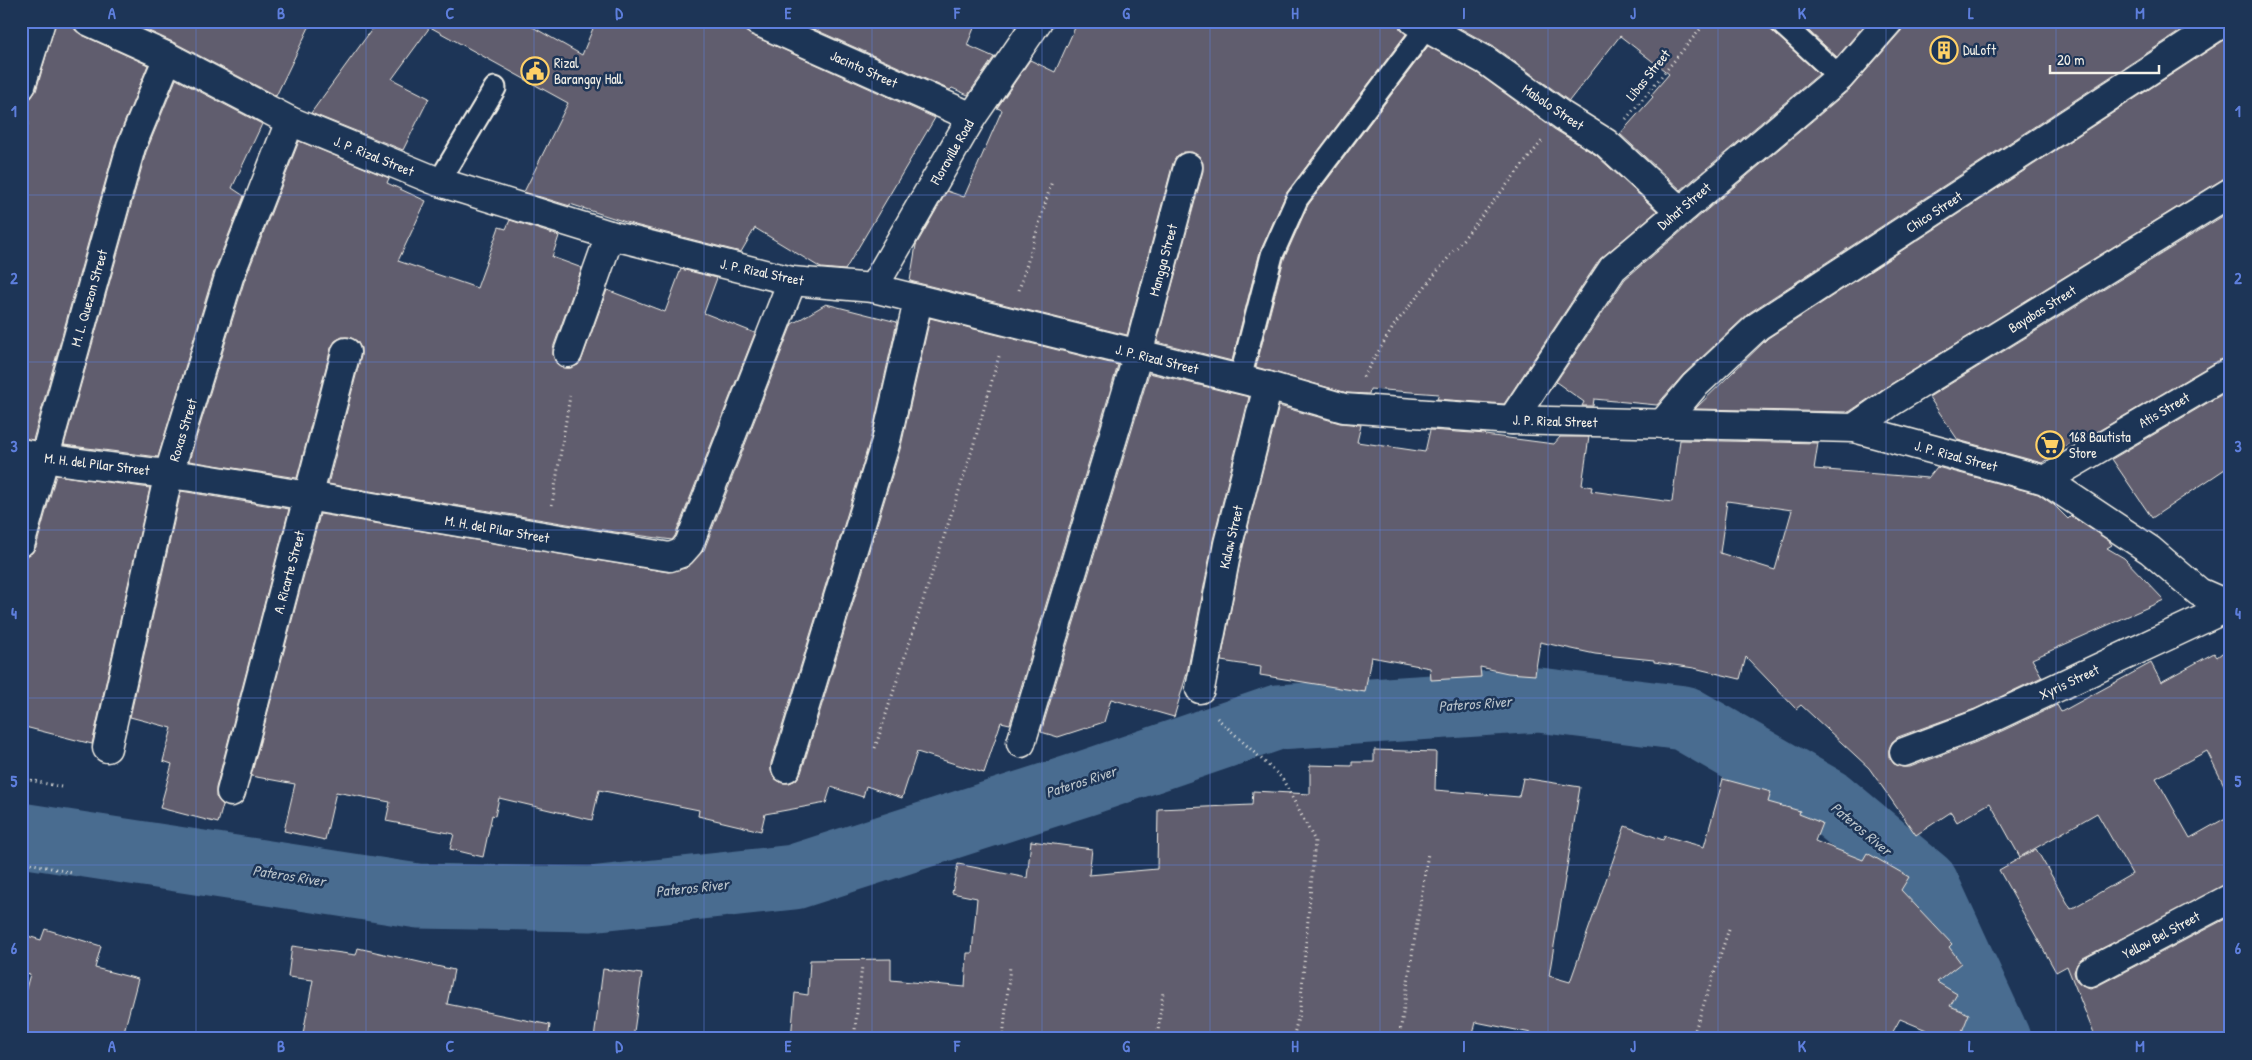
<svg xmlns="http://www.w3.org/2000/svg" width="2252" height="1060" viewBox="0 0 2252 1060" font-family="'Patrick Hand',sans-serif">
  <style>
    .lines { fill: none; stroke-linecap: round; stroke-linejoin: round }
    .river { stroke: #4a6c90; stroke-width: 65 }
    .building { fill: #615d6e; stroke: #f4f1e8; fill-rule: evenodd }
    .service-casing { stroke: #f4f1e8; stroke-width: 25 }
    .minor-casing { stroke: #f4f1e8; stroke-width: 31 }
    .tertiary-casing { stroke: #f4f1e8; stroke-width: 31 }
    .path { stroke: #f4f1e8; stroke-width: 3; stroke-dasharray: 1 4; stroke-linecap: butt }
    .service { stroke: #1d3557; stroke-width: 21 }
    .minor { stroke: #1d3557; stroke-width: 28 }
    .tertiary { stroke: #1d3557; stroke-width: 28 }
    .grid { fill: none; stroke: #5e7fdd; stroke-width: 1; stroke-opacity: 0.55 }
    .labels { text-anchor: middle; stroke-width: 5; stroke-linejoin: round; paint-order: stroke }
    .poi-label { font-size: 14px; fill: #f4f1e8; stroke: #1d3557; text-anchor: start }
    .street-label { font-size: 14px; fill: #f4f1e8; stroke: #1d3557 }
    .water-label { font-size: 15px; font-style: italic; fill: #b8c2c9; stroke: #1d3557 }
    .neatline { fill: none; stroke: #5e7fdd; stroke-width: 2 }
    .grid-label { font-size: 16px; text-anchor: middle; font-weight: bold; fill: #5e7fdd }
  </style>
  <rect width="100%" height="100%" fill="#1d3557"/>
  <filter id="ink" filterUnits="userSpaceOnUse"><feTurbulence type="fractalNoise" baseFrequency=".02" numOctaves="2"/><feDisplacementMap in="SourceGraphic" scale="10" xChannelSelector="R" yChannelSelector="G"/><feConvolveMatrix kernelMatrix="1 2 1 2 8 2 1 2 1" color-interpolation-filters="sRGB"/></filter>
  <g filter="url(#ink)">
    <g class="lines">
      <polyline class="river" points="21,835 418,896 590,899 794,877 1086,783 1278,717 1539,700 1684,718 1828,801 1926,883 1998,1039"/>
    </g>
    <g class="building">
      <polygon points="56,21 73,21 75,30 82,35 148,65 116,143 33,440 21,438 21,141 29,122 21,119 21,101 31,98 36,91"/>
      <polygon points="127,21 312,21 276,96 175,43"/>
      <polygon points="378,21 522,21 582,55 596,21 742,21 744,30 751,35 935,118 845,270 821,268 755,228 741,252 635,225 570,204 570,206 524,192 568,103 430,27 392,79 429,98 403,150 311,113"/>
      <polygon points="796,21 977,21 967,45 994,57 968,95 952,88 950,90"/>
      <polygon points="1078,21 1398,21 1400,29 1406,34 1286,194 1260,252 1232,361 1157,342 1203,171 1203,163 1199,156 1192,152 1184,152 1177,156 1173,163 1127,335 910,281 916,245 947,191 964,197 1002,110 997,108 1030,60 1055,72"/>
      <polygon points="1447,21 1767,21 1771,30 1819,74 1681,190 1620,134 1653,97 1651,95 1669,74 1620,36 1569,101 1494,47"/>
      <polygon points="1798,21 1868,21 1837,57"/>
      <polygon points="1904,21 2196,21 1749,313 1683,375 1657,405 1594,399 1593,406 1582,406 1584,402 1556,382 1625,279 1850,89 1901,31"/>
      <polygon points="2229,37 2231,176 2223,179 1883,389 1849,412 1695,409 1768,338"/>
      <polygon points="1428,46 1477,73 1554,129 1596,155 1657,211 1600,259 1504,404 1437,399 1439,394 1370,389 1369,394 1347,393 1256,367 1284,259 1308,205"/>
      <polygon points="176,79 262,124 232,188 244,196 214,272 158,457 64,445 146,152"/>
      <polygon points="299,141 389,178 387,183 426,201 398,261 477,288 499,227 506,229 510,220 559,236 552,257 582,268 553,348 553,355 556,363 563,368 570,368 578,365 582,359 607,290 665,312 681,269 717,278 704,313 755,333 675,536 672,540 615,532 328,484 361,356 361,348 357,341 349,337 342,337 335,341 331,348 297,478 189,461 244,282"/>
      <polygon points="2231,211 2231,355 2223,358 2095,433 2094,431 2084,437 2082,435 2042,463 1958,440 1929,397"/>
      <polygon points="826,304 897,322 871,437 771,763 771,771 774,778 782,783 789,783 796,780 801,773 901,446 930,318 1118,365 1010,724 1001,722 984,773 917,752 902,798 866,786 863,797 831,787 826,803 765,814 761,831 698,816 699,810 599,790 592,820 499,798 495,816 492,815 483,857 450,849 454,834 386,821 390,802 336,792 325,840 284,831 295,784 251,776 320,514 668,572 686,568 704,550 792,324"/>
      <polygon points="1149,373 1249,397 1213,540 1187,673 1174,717 1111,699 1104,722 1058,737 1041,732"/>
      <polygon points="2231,389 2231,465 2152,518 2112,459"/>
      <path d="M1279,406L1340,423L1361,425L1357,442L1425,452L1430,430L1486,434L1485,435L1554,444L1560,437H1589L1582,485L1592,487L1591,491L1672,502L1680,440L1818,443L1814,469L1928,478L1937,467L2038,494L2054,505L2068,519L2071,516L2108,540L2112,545L2107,548L2124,558L2164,600L2032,659L2042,677L1975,709L1898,737L1892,742L1889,750V757L1894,764L1902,767H1910L1987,738L2057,705L2061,712L2151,663L2161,682L2214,653L2217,657L2231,646V799L2207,751L2156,778L2190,838L2231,815V883L2083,958L2077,964L2074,972L2076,980L2082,985L2090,988L2097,986L2231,916V1039H2096L2067,966L2056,972L1999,870L2036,849L2071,909L2132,874L2097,813L2020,857L1990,803L1957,822L1951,812L1916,835L1869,768L1801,705L1796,709L1746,657L1740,679L1694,668L1654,662V660L1595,654L1540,642L1535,675L1508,673L1480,667L1481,677L1431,680L1430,668L1371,657L1365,692L1260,675L1261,667L1221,661L1243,547ZM1727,501L1792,510L1775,570L1720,553Z"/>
      <polygon points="56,475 150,488 92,744 21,726 21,557 32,553 36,547"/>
      <polygon points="181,491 289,509 216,788 216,797 223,805 218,823 160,808 172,764 163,761 172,728 130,717"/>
      <polygon points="1374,750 1436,752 1435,790 1519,797 1523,778 1580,787 1549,976 1570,982 1625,826 1663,840 1665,836 1704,847 1723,779 1771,792 1768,802 1800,811 1799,814 1822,823 1815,841 1863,860 1867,853 1909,877 1901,890 1952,944 1949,947 1961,963 1937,982 1957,994 1950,1006 1969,1014 1959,1039 1948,1039 1900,1019 1889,1039 1540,1039 1541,1035 1476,1022 1472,1039 1006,1039 969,1034 968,1039 791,1039 795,993 808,995 810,960 891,959 891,980 965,987 967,953 972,953 977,898 952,893 958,864 1027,878 1031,841 1092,849 1089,875 1157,869 1158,809 1252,805 1253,791 1310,794 1310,765 1352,766 1352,762 1374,762"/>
      <polygon points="45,929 101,946 95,968 138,979 122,1039 21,1039 21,1007 30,974 21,971 21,934 41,940"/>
      <polygon points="292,946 356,955 358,948 454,970 447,1004 550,1025 548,1039 302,1039 313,980 288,977"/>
      <polygon points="603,969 642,974 633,1039 594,1039"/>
    </g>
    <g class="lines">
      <g class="service-casing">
        <g id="service">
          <polyline points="1779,21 1840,77"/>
          <polyline points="439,182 495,88"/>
          <polyline points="1240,379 1272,255 1297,199 1426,28"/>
        </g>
      </g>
      <g class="minor-casing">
        <g id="minor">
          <polyline points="88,21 168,57 290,121 439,182 610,235 792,281 873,288"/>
          <polyline points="757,21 972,117"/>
          <polyline points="1414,21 1485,60 1563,116 1606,143 1679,210"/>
          <polyline points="21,86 41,21"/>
          <polyline points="568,353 610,235"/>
          <polyline points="1512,420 1613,268 1840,77 1889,21"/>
          <polyline points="1662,424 1694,386 1758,326 2225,21"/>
          <polyline points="1854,428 1891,402 2231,192"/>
          <path d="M21,453C84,467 149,470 212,480C364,505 517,533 670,557L681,553L689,544L792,281"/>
          <polyline points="2045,480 2231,371"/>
          <polyline points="21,542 131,147 168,57"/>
          <polyline points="1200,689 1228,544 1268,386"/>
          <polyline points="1021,743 1138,354 1188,167"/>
          <polyline points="107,748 169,473 229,277 290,121"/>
          <polyline points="1904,752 1981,723 2229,607"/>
          <polyline points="786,768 886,441 918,301"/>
          <polyline points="231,792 346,352"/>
          <polyline points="2090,972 2231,898"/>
        </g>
      </g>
      <g class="tertiary-casing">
        <polyline id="tertiary" points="1038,21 972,117 873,288 1268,386 1344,408 1512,420 1854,428 2045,480 2150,550 2199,592 2231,606"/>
      </g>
      <g class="path">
        <polyline points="1626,119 1707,21"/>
        <polyline points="1019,290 1052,181"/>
        <polyline points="1363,377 1395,324 1542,141"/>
        <polyline points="552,505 570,396"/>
        <polyline points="1217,718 1282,778 1315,841 1300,1009 1293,1039"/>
        <polyline points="875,748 970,457 1000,353"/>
        <polyline points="21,778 61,787"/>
        <polyline points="21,861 72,873"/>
        <polyline points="854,1039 862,966"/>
        <polyline points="1003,1039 1010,966"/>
        <polyline points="1157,1039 1163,992"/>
        <polyline points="1399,1039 1428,853"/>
        <polyline points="1692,1039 1730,926"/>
      </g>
      <use href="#service" class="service"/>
      <use href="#minor" class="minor"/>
      <use href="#tertiary" class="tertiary"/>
    </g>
  </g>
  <path class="grid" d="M196,21V1039M366,21V1039M534,21V1039M704,21V1039M872,21V1039M1042,21V1039M1210,21V1039M1380,21V1039M1548,21V1039M1718,21V1039M1886,21V1039M2056,21V1039M21,195H2231M21,362H2231M21,530H2231M21,698H2231M21,865H2231"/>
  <defs>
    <g id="building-ring" transform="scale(1.4375)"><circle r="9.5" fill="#1d3557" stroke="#ffd166" stroke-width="1.5"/><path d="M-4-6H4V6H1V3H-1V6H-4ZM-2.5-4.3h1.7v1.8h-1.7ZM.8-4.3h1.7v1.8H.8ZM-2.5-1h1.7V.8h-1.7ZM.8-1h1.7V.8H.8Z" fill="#ffd166"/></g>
    <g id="civic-ring" transform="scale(1.4375)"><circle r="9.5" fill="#1d3557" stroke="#ffd166" stroke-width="1.5"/><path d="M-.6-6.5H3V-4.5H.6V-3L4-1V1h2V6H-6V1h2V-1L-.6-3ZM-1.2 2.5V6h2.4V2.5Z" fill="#ffd166"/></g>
    <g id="supermarket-ring" transform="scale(1.4375)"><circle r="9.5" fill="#1d3557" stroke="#ffd166" stroke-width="1.5"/><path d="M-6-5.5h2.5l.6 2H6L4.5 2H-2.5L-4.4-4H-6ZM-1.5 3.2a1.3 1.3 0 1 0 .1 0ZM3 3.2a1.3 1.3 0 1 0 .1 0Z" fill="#ffd166"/></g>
  </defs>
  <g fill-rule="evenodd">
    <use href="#building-ring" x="1944" y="50"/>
    <use href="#civic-ring" x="535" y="71"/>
    <use href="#supermarket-ring" x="2050" y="445"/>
  </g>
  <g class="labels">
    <g class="poi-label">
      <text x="1963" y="55">DuLoft</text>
      <text x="554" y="68">Rizal<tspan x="554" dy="16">Barangay Hall</tspan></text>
      <text x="2069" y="442">168 Bautista<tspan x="2069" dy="16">Store</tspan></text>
    </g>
    <g class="street-label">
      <text transform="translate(864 69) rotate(24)" y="5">Jacinto Street</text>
      <text transform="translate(1648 75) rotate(-51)" y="5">Libas Street</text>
      <text transform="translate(1553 107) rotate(34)" y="5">Mabolo Street</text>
      <text transform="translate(952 152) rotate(-60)" y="5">Floraville Road</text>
      <text transform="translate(374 156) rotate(22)" y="5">J. P. Rizal Street</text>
      <text transform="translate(1684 206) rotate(-40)" y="5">Duhat Street</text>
      <text transform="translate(1934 212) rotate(-33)" y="5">Chico Street</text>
      <text transform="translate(1163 260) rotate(-75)" y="5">Mangga Street</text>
      <text transform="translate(762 272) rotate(12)" y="5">J. P. Rizal Street</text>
      <text transform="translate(89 298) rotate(-74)" y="5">M. L. Quezon Street</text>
      <text transform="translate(2042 309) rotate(-32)" y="5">Bayabas Street</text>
      <text transform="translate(1157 359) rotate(14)" y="5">J. P. Rizal Street</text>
      <text transform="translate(2164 410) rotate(-30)" y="5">Atis Street</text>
      <text transform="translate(1555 421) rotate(2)" y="5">J. P. Rizal Street</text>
      <text transform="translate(183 430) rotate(-73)" y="5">Roxas Street</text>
      <text transform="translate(1956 456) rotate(15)" y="5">J. P. Rizal Street</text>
      <text transform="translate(97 464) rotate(7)" y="5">M. H. del Pilar Street</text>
      <text transform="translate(497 529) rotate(10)" y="5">M. H. del Pilar Street</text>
      <text transform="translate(1231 537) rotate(-77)" y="5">Kalaw Street</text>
      <text transform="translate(289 572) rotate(-75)" y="5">A. Ricarte Street</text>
      <text transform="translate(2069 682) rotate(-25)" y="5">Xyris Street</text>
      <text transform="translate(2161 935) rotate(-28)" y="5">Yellow Bel Street</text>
    </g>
    <g class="water-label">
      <text transform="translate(1475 704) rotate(-4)" y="5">Pateros River</text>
      <text transform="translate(1081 782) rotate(-18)" y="5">Pateros River</text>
      <text transform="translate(1861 829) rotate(40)" y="5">Pateros River</text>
      <text transform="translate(289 876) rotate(9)" y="5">Pateros River</text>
      <text transform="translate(692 888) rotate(-6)" y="5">Pateros River</text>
    </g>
  </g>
  <rect width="2252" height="1060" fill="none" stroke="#1d3557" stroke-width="55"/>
  <path d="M2050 65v8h109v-8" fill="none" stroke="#f4f1e8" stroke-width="2.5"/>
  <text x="2057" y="65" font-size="15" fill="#f4f1e8" stroke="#1d3557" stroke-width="4" paint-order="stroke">20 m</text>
  <rect x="28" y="28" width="2196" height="1004" class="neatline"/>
  <g class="grid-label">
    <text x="112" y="19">A</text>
    <text x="281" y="19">B</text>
    <text x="450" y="19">C</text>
    <text x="619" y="19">D</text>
    <text x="788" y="19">E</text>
    <text x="957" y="19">F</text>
    <text x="1126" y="19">G</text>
    <text x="1295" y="19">H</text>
    <text x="1464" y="19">I</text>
    <text x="1633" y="19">J</text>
    <text x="1802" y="19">K</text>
    <text x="1971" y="19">L</text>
    <text x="2140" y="19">M</text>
    <text x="14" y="117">1</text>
    <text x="2238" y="117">1</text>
    <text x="14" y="284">2</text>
    <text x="2238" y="284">2</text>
    <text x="14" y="452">3</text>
    <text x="2238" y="452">3</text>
    <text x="14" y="619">4</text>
    <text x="2238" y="619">4</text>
    <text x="14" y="787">5</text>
    <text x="2238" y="787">5</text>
    <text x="14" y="954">6</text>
    <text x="2238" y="954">6</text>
    <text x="112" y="1052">A</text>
    <text x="281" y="1052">B</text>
    <text x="450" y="1052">C</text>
    <text x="619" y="1052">D</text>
    <text x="788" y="1052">E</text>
    <text x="957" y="1052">F</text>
    <text x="1126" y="1052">G</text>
    <text x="1295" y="1052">H</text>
    <text x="1464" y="1052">I</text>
    <text x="1633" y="1052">J</text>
    <text x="1802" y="1052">K</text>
    <text x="1971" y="1052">L</text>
    <text x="2140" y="1052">M</text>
  </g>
</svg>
